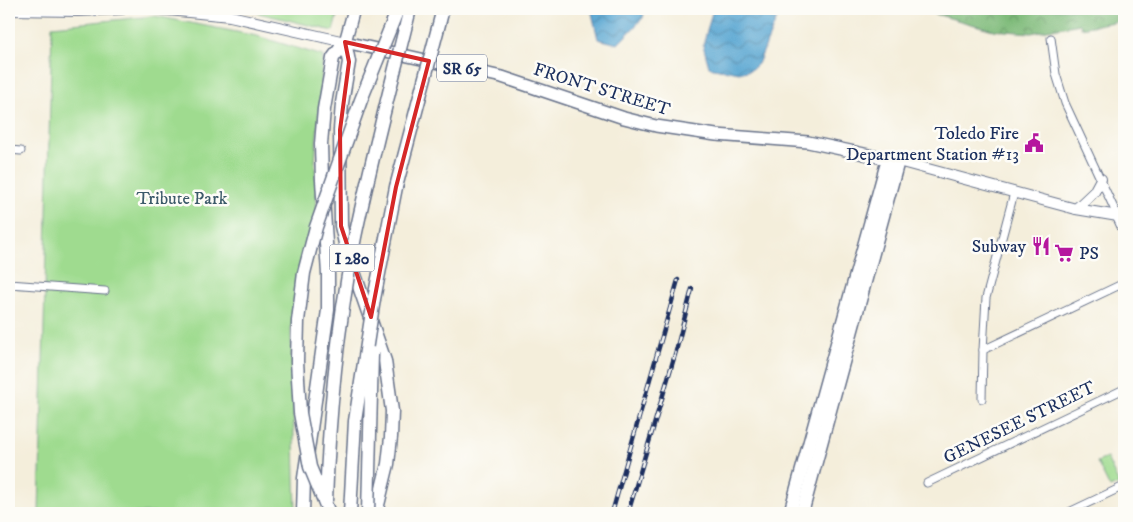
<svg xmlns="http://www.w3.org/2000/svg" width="1133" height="522" viewBox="0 0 1133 522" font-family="'IM FELL DW Pica',serif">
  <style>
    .green { fill: #9fdb8f; stroke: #5d8576 }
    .forest { fill: url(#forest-crowns); stroke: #4d756c }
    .water { fill: url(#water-waves); stroke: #396a98 }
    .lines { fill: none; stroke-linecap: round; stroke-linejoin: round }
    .street-casing { stroke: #67728a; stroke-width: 9 }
    .secondary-casing { stroke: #67728a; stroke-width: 12 }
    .primary-casing { stroke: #67728a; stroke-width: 14 }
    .highway-casing { stroke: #67728a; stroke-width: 15 }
    .street { stroke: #fff; stroke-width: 7 }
    .secondary { stroke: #fff; stroke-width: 10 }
    .primary { stroke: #fff; stroke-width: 11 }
    .highway { stroke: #fff; stroke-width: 12 }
    .rail-casing { stroke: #1b2f5e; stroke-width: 4.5 }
    .rail { stroke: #fdfcf7; stroke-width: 2.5; stroke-dasharray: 8; stroke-linecap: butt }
    .highway-bridge-casing { stroke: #67728a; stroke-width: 15; stroke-linecap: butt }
    .highway-bridge { stroke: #fff; stroke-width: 12 }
    .marked { fill: none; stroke: #d62828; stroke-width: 4; stroke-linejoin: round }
    .labels { text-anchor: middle; stroke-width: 5; stroke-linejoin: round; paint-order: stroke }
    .shield { fill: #fdfcf7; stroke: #5f6c8c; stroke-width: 1 }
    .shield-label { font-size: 16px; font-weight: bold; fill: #1b2f5e }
    .street-label { font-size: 18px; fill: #1b2f5e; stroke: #fdfcf7 }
    .poi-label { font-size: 18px; fill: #1b2f5e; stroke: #fdfcf7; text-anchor: end }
    .park-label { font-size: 18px; fill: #3c5a6a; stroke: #fdfcf7 }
  </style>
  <defs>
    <pattern id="forest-crowns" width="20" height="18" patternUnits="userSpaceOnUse" patternTransform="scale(1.25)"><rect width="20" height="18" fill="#7fbb7a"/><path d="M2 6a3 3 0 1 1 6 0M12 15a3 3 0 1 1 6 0" fill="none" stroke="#679867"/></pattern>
    <pattern id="water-waves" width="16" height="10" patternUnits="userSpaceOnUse" patternTransform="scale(1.25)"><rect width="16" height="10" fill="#57a5d1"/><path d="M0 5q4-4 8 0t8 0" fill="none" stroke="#4787ad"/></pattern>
  </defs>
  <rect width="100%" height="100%" fill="#fdfcf7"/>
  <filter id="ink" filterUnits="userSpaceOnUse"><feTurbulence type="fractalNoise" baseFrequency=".02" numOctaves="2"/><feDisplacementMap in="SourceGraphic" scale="10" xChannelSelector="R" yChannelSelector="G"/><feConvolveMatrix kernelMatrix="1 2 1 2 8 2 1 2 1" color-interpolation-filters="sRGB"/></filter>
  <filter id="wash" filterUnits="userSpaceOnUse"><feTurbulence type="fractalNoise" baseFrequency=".0096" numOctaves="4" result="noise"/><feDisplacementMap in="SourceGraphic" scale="20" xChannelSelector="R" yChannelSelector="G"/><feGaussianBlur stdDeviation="1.12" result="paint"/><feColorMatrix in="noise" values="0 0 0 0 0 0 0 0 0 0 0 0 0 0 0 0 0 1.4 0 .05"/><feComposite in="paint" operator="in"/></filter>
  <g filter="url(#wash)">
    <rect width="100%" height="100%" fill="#f4eedb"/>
    <g class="green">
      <polygon points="242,9 339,9 333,31"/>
      <polygon points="155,16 257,36 323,56 315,163 317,211 291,328 296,513 39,513 52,26"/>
      <polygon points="1107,458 1119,484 1110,488 1097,462"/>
    </g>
    <polygon class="forest" points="917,9 1124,9 1124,20 1081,28 1080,24 1031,33 993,30"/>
    <g class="water">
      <polygon points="591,9 645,9 643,18 618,44 598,39"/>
      <polygon points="713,9 778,9 778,16 758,64 751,70 739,73 709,67 703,45"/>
    </g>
  </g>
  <g filter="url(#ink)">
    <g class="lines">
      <g class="street-casing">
        <g id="street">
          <polyline points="1051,38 1056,74 1065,103 1118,217"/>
          <polyline points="9,150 21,151"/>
          <polyline points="9,284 105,291"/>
          <polyline points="983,350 1124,283"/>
          <polyline points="982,399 983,350 986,298 1014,193"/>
          <polyline points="927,483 1124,389"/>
          <polyline points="1067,513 1124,486"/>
        </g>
      </g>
      <g class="secondary-casing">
        <g id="secondary">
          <polyline points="158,9 230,16 345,42"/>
          <polyline points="9,10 78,11 122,9"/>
          <polyline points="898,161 1076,209 1124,217"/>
          <polyline points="1076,209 1094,192 1101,179"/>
          <polyline points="1118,217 1124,230"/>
        </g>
      </g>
      <g class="primary-casing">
        <polyline id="primary" points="354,9 345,42 502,77 624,118 656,126 716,135 808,142 897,161"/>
      </g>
      <g class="highway-casing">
        <g id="highway">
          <polyline points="345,42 349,62 342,103 340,130 341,226 347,252 385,361 392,411 391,437 388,464 376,513"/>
          <polyline points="374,299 396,187"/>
          <polyline points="303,513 304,478 328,310 328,274 322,180 321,144 324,109 333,58 345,42"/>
          <polyline points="790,513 888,159"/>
          <polyline points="802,513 898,161"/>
        </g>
      </g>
      <use href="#street" class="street"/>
      <use href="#secondary" class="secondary"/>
      <use href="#primary" class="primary"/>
      <use href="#highway" class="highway"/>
      <g class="rail-casing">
        <g id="rail">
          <polyline points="612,513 678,280"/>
          <polyline points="628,513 676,351 692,289"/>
        </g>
      </g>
      <use href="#rail" class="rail"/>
      <g class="highway-bridge-casing">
        <g id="highway-bridge">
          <polyline points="396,187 443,9"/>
          <path d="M326,501C329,413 338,323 355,237C371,161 391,85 410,9"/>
          <polyline points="329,513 310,467 300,413 297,361 298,321 304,273 316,227 361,100 398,9"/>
          <polyline points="350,513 355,421 374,299"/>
          <polyline points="368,513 372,353"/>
        </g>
      </g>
      <use href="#highway-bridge" class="highway-bridge"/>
    </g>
  </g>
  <path class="marked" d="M345,42L429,61L396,187L371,317L341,226L340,130L349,62Z"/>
  <defs>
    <g id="civic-bare" transform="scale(1.5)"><path d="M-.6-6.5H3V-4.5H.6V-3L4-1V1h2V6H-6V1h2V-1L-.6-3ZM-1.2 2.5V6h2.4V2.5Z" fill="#b5179e" stroke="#fdfcf7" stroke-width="2.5" paint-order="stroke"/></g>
    <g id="restaurant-bare" transform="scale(1.5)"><path d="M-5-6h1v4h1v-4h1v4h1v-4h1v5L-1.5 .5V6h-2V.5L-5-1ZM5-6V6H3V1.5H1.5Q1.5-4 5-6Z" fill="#b5179e" stroke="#fdfcf7" stroke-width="2.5" paint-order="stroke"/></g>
    <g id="supermarket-bare" transform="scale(1.5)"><path d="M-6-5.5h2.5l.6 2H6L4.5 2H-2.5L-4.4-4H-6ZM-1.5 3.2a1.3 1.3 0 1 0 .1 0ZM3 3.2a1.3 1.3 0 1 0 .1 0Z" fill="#b5179e" stroke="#fdfcf7" stroke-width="2.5" paint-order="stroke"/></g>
  </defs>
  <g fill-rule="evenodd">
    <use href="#civic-bare" x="1034" y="143"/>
    <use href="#restaurant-bare" x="1041" y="246"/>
    <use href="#supermarket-bare" x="1064" y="253"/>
  </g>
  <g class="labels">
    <g class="shield">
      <rect x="437" y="54.5" width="50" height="27" rx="4"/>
      <rect x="329.5" y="244.5" width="45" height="27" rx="4"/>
    </g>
    <g class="shield-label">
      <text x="462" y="74">SR 65</text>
      <text x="352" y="264">I 280</text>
    </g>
    <g class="street-label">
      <text transform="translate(602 89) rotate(17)" y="6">FRONT STREET</text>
      <text transform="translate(1019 422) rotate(-26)" y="6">GENESEE STREET</text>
    </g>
    <g class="poi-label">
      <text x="1019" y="139">Toledo Fire<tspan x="1019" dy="21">Department Station #13</tspan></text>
      <text x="1026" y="252">Subway</text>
      <text x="1079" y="259" text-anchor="start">PS</text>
    </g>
    <g class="park-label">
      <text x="182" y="204">Tribute Park</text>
    </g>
  </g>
  <rect width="1133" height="522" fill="none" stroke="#fdfcf7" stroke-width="30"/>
</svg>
